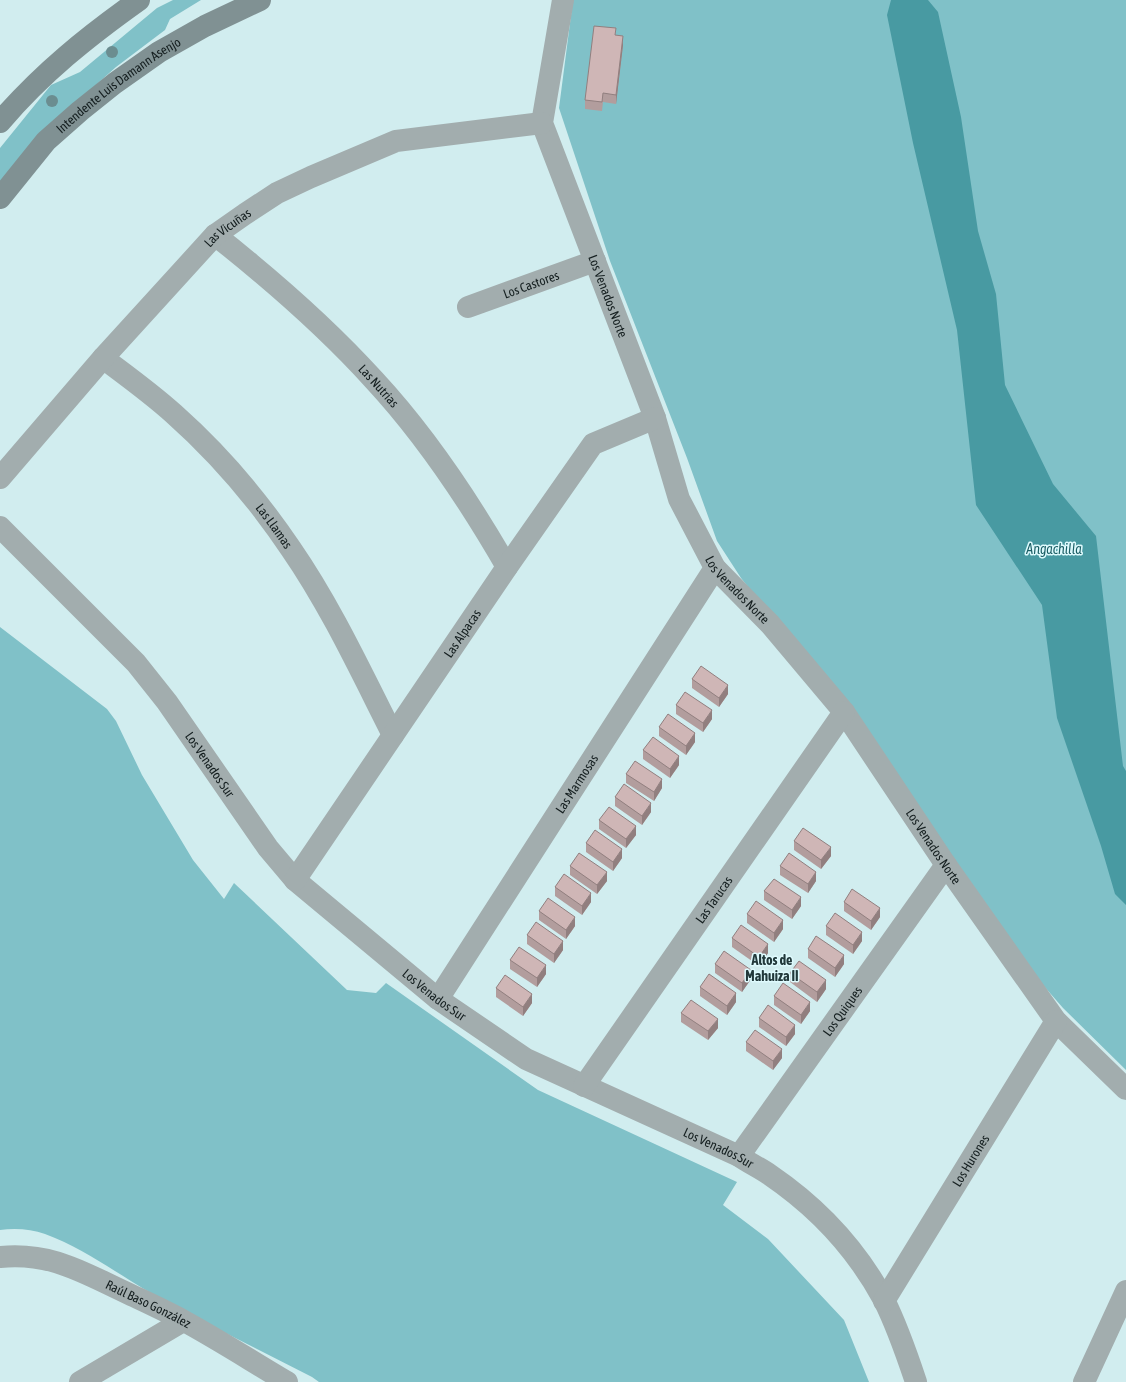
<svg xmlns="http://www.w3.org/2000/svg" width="1126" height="1382" viewBox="0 0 1126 1382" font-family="'Asap Condensed',sans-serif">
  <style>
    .green { fill: #80c1c8 }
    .water { fill: #489aa2 }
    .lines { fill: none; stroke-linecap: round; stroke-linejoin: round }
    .street { stroke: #a2adae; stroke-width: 22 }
    .secondary { stroke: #809193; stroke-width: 22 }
    .tree { fill: #6b8d90 }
    .wall { fill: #b29d9d }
    .shaded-wall { fill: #917f7f }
    .building { fill: #cfb6b6; stroke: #917f7f }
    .labels { text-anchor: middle; stroke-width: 3; stroke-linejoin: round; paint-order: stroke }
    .street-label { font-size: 13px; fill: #141e1f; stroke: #defafd }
    .water-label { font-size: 14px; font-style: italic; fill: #1a5e65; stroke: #defafd }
    .neighbourhood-label { font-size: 14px; font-weight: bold; fill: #21383a; stroke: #defafd }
  </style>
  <rect width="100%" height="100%" fill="#d1edef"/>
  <g class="green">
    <polygon points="173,0 201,0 170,19 165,30 116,67 70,108 0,183 0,148 51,85 80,72 157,8"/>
    <polygon points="573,0 1126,0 1126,1070 1063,1008 1036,977 848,713 741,578 717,541 687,458 610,261 559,108"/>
    <path d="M0,627L107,709L116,721L142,775L193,860L224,899L234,883L347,990L376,993L386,983L538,1090L737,1182L723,1205L768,1239L844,1320L869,1382H319L312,1377C258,1349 203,1323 151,1293C116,1273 83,1248 45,1234C31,1229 15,1228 0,1230Z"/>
  </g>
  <polygon class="water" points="891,0 928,0 938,12 961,117 978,231 996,294 1005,385 1053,484 1096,536 1123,766 1126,771 1126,905 1115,894 1101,846 1057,718 1042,605 976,505 957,330 913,143 887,15"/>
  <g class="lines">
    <g class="street">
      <path id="s1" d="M563,0L542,123L655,418L679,499L715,568L770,624L844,712L946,865L1056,1021L1126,1089"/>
      <path id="s2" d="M215,235C272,280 326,327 374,380C426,436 469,501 507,567"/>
      <path id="s3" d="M468,307L595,261"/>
      <path id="s4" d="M103,358C127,376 152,394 174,414C219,454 258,500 291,549C331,607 361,672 393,735"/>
      <path id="s5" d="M0,478L103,358L215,235L245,214L277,193L311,177L396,141L542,123"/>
      <path id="s6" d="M0,527L136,663L167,702L268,848L295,880L438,999L526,1059L739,1156C749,1163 760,1168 770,1175C817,1207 857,1250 884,1300C897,1326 907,1355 916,1382"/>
      <path id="s7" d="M295,880L507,567L593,444L655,418"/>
      <path id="s8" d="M438,999L715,568"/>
      <path id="s9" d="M584,1086L844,712"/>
      <path id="s10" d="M739,1156L946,865"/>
      <path id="s11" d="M0,1257C51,1252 82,1272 127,1293C146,1302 166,1311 184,1321C219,1340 253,1362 287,1382"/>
      <path id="s12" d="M884,1301L1056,1021"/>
      <polyline points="80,1382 183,1321"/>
      <polyline points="1084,1382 1126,1291"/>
    </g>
    <g class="secondary">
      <path d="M0,122C42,73 87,37 139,0"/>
      <path id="s13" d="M0,198L46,141L80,111L115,83L159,52L205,26L260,0"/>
    </g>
  </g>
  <g class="tree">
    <circle cx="112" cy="52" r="6"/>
    <circle cx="52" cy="101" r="6"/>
  </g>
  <g class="wall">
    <polygon points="616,35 623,45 616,104 603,102 602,111 585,109 585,100"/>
    <polygon points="692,679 728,694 719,707 692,688"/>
    <polygon points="676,705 712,719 703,732 676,714"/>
    <polygon points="659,727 695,742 686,755 659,736"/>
    <polygon points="643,750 679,765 670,778 643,759"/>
    <polygon points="626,774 662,788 654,801 626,783"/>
    <polygon points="615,797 651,812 642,825 615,806"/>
    <polygon points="599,820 636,835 626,848 599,829"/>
    <polygon points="794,841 831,856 821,869 794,850"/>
    <polygon points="586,843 622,858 613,871 586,852"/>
    <polygon points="570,866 607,881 597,894 570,875"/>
    <polygon points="780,866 816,881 808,893 780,875"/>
    <polygon points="555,887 591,902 582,915 555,896"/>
    <polygon points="764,891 801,906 792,919 764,900"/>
    <polygon points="844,902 880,917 871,930 844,911"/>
    <polygon points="539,911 575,926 566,939 539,920"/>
    <polygon points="747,914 783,929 774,942 747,923"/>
    <polygon points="826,926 862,941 853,954 826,935"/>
    <polygon points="527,935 563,950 554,963 527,944"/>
    <polygon points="732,938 768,953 759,966 732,947"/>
    <polygon points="808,949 844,964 835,977 808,958"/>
    <polygon points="510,960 546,974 537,987 510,969"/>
    <polygon points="715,964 751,979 742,992 715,973"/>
    <polygon points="790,973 826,989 817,1002 790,982"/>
    <polygon points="700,987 736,1002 727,1015 700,996"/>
    <polygon points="496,988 532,1003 523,1016 496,997"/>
    <polygon points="774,996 810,1011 801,1024 774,1005"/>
    <polygon points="681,1013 718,1028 708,1040 681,1022"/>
    <polygon points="759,1018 795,1034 786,1046 759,1027"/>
    <polygon points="746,1042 782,1058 773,1070 746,1051"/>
  </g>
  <g class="shaded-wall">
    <polygon points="623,36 623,45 616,104 616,95"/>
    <polygon points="728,685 728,694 719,707 719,698"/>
    <polygon points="712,710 712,719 703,732 703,723"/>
    <polygon points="695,733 695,742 686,755 686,746"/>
    <polygon points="679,756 679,765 670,778 670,769"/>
    <polygon points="662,779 662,788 654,801 654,792"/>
    <polygon points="651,803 651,812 642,825 642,816"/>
    <polygon points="636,826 636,835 626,848 626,839"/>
    <polygon points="831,847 831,856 821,869 821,860"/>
    <polygon points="622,849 622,858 613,871 613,862"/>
    <polygon points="607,872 607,881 597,894 597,885"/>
    <polygon points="816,872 816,881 808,893 808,884"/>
    <polygon points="591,893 591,902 582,915 582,906"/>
    <polygon points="801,897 801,906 792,919 792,910"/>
    <polygon points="880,908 880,917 871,930 871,921"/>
    <polygon points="575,917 575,926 566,939 566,930"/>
    <polygon points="783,920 783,929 774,942 774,933"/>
    <polygon points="862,932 862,941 853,954 853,945"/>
    <polygon points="563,941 563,950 554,963 554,954"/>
    <polygon points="768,944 768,953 759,966 759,957"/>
    <polygon points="844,955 844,964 835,977 835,968"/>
    <polygon points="546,965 546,974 537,987 537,978"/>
    <polygon points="751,970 751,979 742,992 742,983"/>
    <polygon points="826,980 826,989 817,1002 817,992"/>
    <polygon points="736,993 736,1002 727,1015 727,1006"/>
    <polygon points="532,994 532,1003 523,1016 523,1007"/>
    <polygon points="810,1002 810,1011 801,1024 801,1015"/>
    <polygon points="718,1019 718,1028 708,1040 708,1031"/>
    <polygon points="795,1025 795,1034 786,1046 786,1037"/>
    <polygon points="782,1049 782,1058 773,1070 773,1061"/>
  </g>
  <g class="building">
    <polygon points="594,26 616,28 615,35 623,36 616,95 603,93 602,102 585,100"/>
    <polygon points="701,666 728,685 719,698 692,679"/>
    <polygon points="685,692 712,710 703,723 676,705"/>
    <polygon points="668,714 695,733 686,746 659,727"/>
    <polygon points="653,737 679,756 670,769 643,750"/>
    <polygon points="635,761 662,779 654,792 626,774"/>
    <polygon points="624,784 651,803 642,816 615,797"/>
    <polygon points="609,807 636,826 626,839 599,820"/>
    <polygon points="803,828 831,847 821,860 794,841"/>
    <polygon points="595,830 622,849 613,862 586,843"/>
    <polygon points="579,853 607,872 597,885 570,866"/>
    <polygon points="789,853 816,872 808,884 780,866"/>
    <polygon points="564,874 591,893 582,906 555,887"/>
    <polygon points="774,879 801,897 792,910 764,891"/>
    <polygon points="852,889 880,908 871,921 844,902"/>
    <polygon points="548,898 575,917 566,930 539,911"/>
    <polygon points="756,901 783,920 774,933 747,914"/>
    <polygon points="835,913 862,932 853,945 826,926"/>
    <polygon points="536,922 563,941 554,954 527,935"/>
    <polygon points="741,925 768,944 759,957 732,938"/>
    <polygon points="816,936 844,955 835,968 808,949"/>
    <polygon points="519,947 546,965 537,978 510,960"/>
    <polygon points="724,951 751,970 742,983 715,964"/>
    <polygon points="799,961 826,980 817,992 790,973"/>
    <polygon points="709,974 736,993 727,1006 700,987"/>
    <polygon points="505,975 532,994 523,1007 496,988"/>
    <polygon points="783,983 810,1002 801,1015 774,996"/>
    <polygon points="691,1000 718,1019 708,1031 681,1013"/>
    <polygon points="768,1005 795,1025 786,1037 759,1018"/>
    <polygon points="755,1030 782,1049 773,1061 746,1042"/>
  </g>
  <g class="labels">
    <g class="street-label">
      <text dy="5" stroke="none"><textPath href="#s13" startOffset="165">Intendente Luis Damann Asenjo</textPath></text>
      <text dy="5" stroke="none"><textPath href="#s5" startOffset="339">Las Vicuñas</textPath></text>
      <text dy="5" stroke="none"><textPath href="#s3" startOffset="67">Los Castores</textPath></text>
      <text dy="5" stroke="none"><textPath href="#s1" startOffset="310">Los Venados Norte</textPath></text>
      <text dy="5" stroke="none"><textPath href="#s2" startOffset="223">Las Nutrias</textPath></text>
      <text dy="5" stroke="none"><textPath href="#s4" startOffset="241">Las Llamas</textPath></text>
      <text dy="5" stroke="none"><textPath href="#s1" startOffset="634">Los Venados Norte</textPath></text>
      <text dy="5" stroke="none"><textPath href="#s7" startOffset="298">Las Alpacas</textPath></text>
      <text dy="5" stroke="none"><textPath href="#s6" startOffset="318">Los Venados Sur</textPath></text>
      <text dy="5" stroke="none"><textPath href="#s8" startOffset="256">Las Marmosas</textPath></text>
      <text dy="5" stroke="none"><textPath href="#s1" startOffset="958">Los Venados Norte</textPath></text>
      <text dy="5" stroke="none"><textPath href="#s9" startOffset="227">Las Tarucas</textPath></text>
      <text dy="5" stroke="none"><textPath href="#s6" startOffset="642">Los Venados Sur</textPath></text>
      <text dy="5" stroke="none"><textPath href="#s10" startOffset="178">Los Quiques</textPath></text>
      <text dy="5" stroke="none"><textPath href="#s6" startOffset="966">Los Venados Sur</textPath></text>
      <text dy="5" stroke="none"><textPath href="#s12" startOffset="165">Los Hurones</textPath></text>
      <text dy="5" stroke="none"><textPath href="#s11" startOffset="158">Raúl Baso González</textPath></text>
    </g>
    <g class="water-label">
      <text x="1054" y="554">Angachilla</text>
    </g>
    <g class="neighbourhood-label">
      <text x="772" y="965">Altos de<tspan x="772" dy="16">Mahuiza II</tspan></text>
    </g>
  </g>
</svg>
